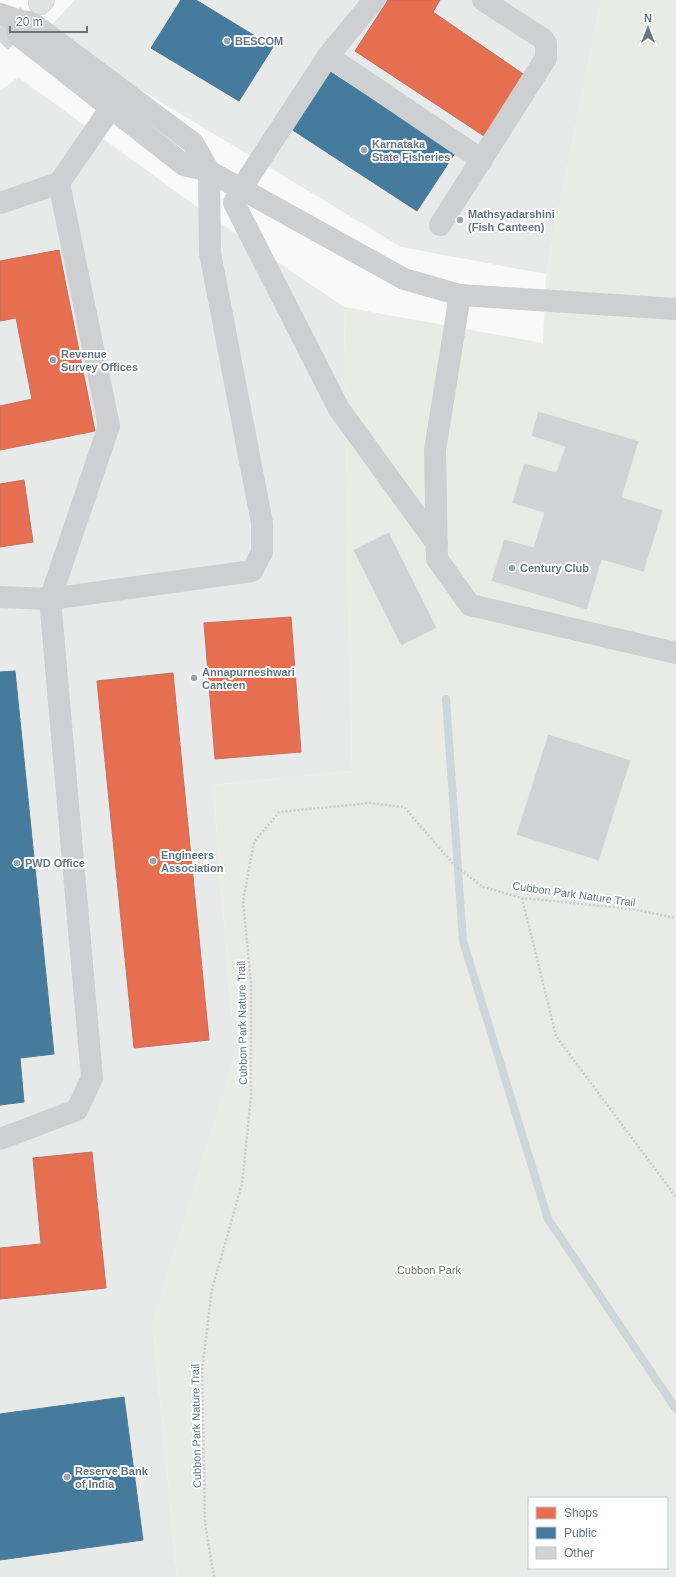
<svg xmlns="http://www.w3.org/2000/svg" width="676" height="1577" viewBox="0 0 676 1577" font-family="Helvetica,sans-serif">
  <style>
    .built { fill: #e8e9e9 }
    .green { fill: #e8ebe6; fill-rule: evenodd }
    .shops { fill: #e76f51; stroke: #c07160 }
    .public { fill: #457b9d; stroke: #4f7a95 }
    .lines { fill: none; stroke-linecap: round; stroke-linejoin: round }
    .stream { stroke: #ced6d9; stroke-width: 8 }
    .building { fill: #d0d2d3; stroke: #e8e8e8 }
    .major-tunnel { stroke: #d4d8dc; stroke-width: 22; stroke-dasharray: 22 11; stroke-linecap: butt }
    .major-casing { stroke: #d5d6d7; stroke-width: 24 }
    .path { stroke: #cbcccd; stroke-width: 2.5; stroke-dasharray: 2 2; stroke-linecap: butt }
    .minor { stroke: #cecfd0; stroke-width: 22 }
    .major { stroke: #e1e2e2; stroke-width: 22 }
    .poi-dot { fill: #99a4ac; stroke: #fff; stroke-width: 1.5 }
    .labels { text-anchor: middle; stroke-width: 4; stroke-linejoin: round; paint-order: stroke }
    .poi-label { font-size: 11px; font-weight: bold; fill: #657683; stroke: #fff; text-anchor: start }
    .street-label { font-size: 11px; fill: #657683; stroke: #fff }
    .park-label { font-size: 11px; fill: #687a64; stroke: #fff }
  </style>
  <rect width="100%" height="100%" fill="#f9f9f9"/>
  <g class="built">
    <polygon points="75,0 601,0 546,274 401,247 45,32"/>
    <polygon points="18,77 207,214 344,307 352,771 213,785 235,1057 153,1323 177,1577 0,1577 0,91"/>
  </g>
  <path class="green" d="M601,0H676V1577H177L153,1323L235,1057L213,785L352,771L344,307L543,343L546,274ZM529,1498H667V1568H529Z"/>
  <g class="shops">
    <polygon points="388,0 440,0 433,12 526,76 484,136 355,51"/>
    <polygon points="59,250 95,431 0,450 0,406 32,399 16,318 0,321 0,261"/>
    <polygon points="24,480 33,542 0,547 0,484"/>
    <polygon points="291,617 301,752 215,759 204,623"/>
    <polygon points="173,673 209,1040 134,1048 97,681"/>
    <polygon points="92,1152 106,1288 0,1299 0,1248 41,1244 33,1158"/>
  </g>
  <g class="public">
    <polygon points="181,0 196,0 273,47 239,101 151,48"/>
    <polygon points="329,71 455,153 417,211 291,129"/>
    <polygon points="15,671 54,1054 20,1058 24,1102 0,1105 0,672"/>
    <polygon points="124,1397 143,1540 0,1560 0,1414"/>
  </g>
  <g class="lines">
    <polyline class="stream" points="446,699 463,941 548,1219 676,1409"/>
  </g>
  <g class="building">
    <polygon points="538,411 639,441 622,497 663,510 644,572 602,560 587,610 491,581 504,539 533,547 544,513 512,503 524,463 556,472 565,447 531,436"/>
    <polygon points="389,532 437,628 401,646 353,550"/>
    <polygon points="548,734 631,760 599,861 516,835"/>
  </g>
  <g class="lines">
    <polyline class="major-tunnel" points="0,42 28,15"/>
    <g class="major-casing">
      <polyline id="major" points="40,3 43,0"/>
    </g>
    <g class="path">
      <polyline points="522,898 556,1036 676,1197"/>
      <polyline points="214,1577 205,1523 202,1371 212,1289 242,1184 251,1097 251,983 243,901 254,842 279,812 370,803 404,807 453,864 483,887 522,898 632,909 676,918"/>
    </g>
    <g class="minor">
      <polyline points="0,14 12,18 16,21 31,22 193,143 209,171 210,253 262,523 262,552 252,571 50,599 0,597"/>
      <polyline points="16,21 18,35 184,165 209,171 404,279 460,295 676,309"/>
      <polyline points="328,56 374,0"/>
      <polyline points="0,203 59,183 110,109"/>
      <polyline points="440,225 546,58 546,43 543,39 483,0"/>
      <polyline points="460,295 435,450 437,559 470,605 676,653"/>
      <polyline points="437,544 339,409 234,203 241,189 328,56 482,160"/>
      <polyline points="0,1139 77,1110 92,1078 50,599 109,426 59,183"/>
    </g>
    <use href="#major" class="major"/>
  </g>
  <g class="poi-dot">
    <circle cx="227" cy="41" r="4"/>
    <circle cx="364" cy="150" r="4"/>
    <circle cx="460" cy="220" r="4"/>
    <circle cx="53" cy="360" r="4"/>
    <circle cx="512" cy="568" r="4"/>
    <circle cx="194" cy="678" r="4"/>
    <circle cx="153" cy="861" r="4"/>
    <circle cx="17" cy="863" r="4"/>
    <circle cx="67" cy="1477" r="4"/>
  </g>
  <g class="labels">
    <g class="poi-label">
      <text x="235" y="45">BESCOM</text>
      <text x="372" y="148">Karnataka<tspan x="372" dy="13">State Fisheries</tspan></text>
      <text x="468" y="218">Mathsyadarshini<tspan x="468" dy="13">(Fish Canteen)</tspan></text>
      <text x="61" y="358">Revenue<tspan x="61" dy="13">Survey Offices</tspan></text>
      <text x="520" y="572">Century Club</text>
      <text x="202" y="676">Annapurneshwari<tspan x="202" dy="13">Canteen</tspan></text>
      <text x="161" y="859">Engineers<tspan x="161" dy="13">Association</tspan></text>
      <text x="25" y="867">PWD Office</text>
      <text x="75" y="1475">Reserve Bank<tspan x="75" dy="13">of India</tspan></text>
    </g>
    <g class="street-label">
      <text transform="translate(574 894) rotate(8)" y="4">Cubbon Park Nature Trail</text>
      <text transform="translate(242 1023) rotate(-91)" y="4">Cubbon Park Nature Trail</text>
      <text transform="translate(196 1426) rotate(-91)" y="4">Cubbon Park Nature Trail</text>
    </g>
    <g class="park-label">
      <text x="429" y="1274">Cubbon Park</text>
    </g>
  </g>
  <rect x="528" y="1497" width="140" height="72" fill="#ffffff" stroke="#c1c8cd"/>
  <rect x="536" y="1507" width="20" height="12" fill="#e76f51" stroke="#c1c8cd"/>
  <text x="564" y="1517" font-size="12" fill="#657683">Shops</text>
  <rect x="536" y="1527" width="20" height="12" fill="#457b9d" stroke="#c1c8cd"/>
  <text x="564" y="1537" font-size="12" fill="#657683">Public</text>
  <rect x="536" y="1547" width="20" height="12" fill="#d0d2d3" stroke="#c1c8cd"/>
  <text x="564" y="1557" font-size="12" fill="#657683">Other</text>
  <g transform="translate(648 28)" stroke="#ffffff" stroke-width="3" paint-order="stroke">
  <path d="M0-3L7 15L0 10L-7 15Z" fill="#657683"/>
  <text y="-6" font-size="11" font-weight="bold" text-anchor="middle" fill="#657683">N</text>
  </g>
  <path d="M10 26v6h77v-6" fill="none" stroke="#657683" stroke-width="2"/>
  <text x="16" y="26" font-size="12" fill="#657683" stroke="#ffffff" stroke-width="3" paint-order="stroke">20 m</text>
</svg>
